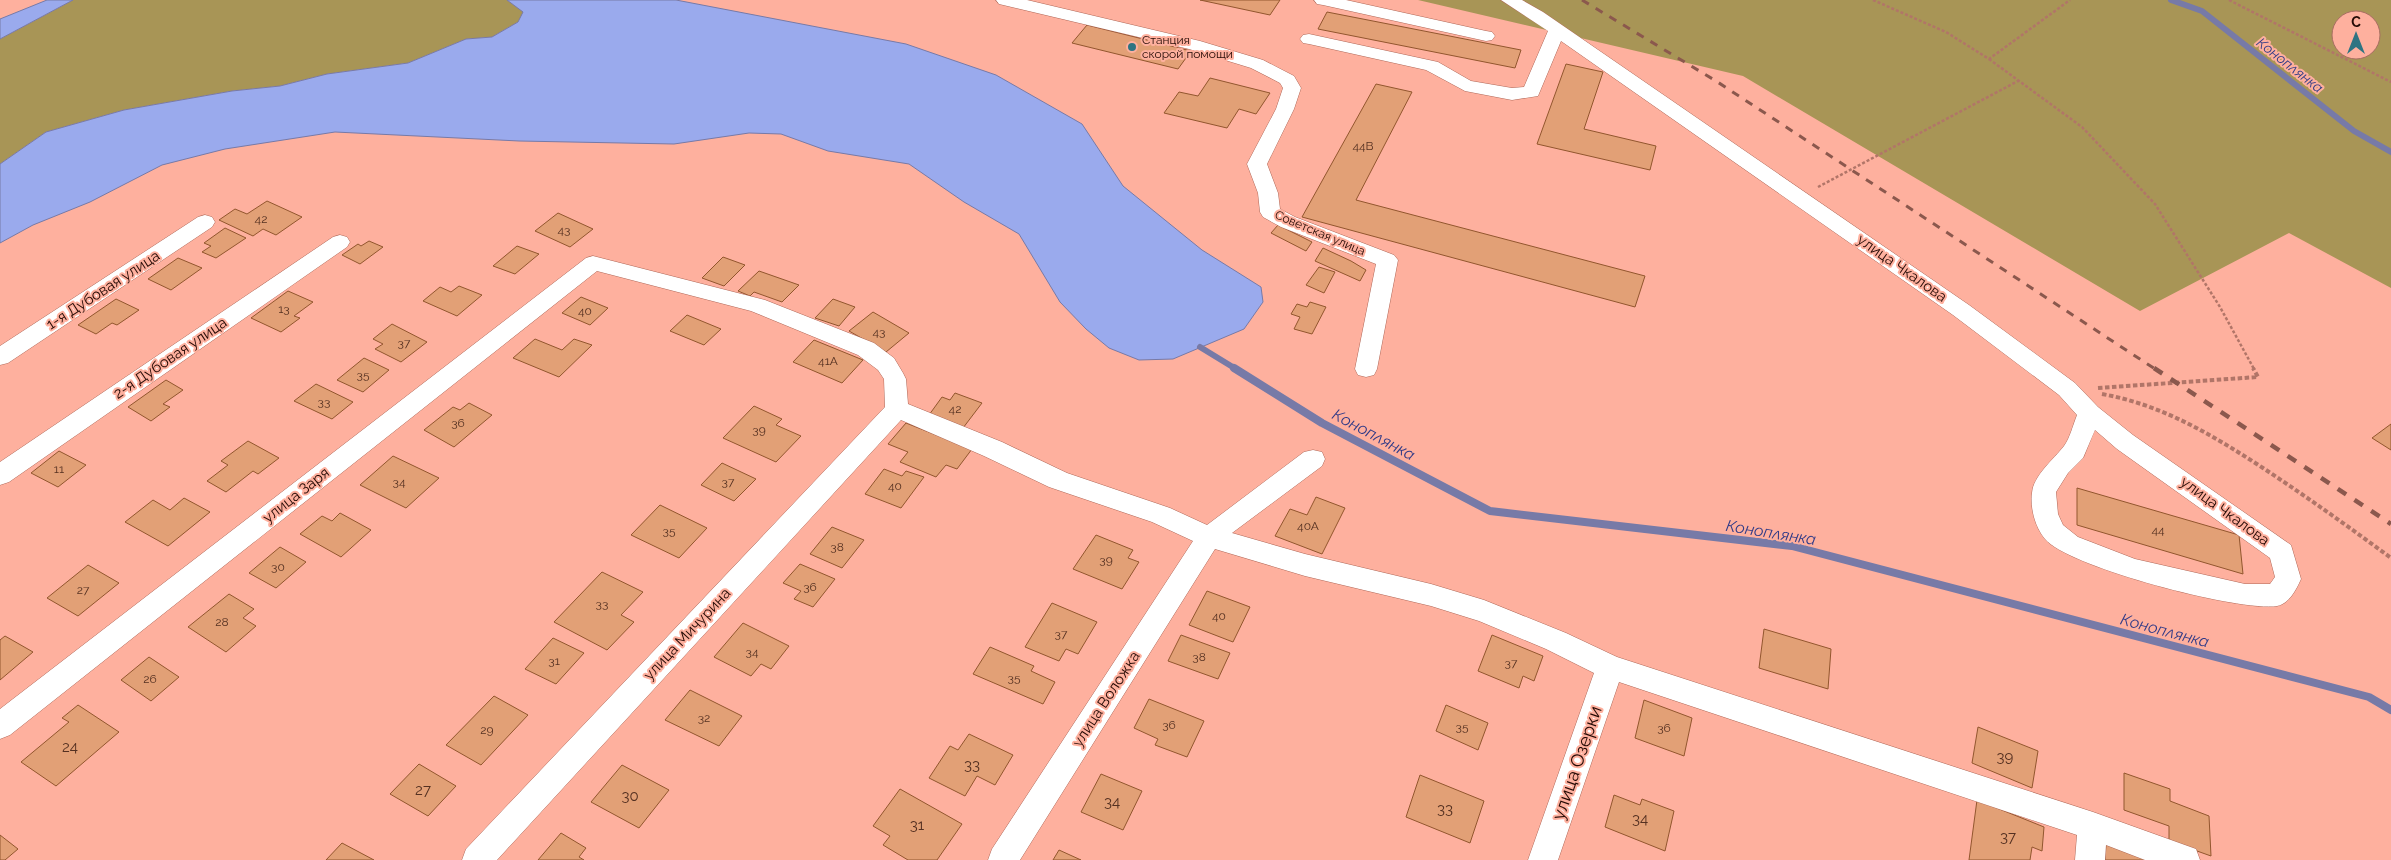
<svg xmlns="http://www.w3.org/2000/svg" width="2391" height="860" viewBox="0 0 2391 860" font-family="Raleway,sans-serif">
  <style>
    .green { fill: #a89556; fill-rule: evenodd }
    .water { fill: #9aaaed; stroke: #777aa7 }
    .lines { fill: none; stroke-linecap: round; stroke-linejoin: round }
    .stream-far1 { stroke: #777aa7; stroke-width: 6 }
    .stream { stroke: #777aa7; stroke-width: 8 }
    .building { fill: #e2a076; stroke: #92562e }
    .minor-casing { stroke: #af6858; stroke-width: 1 }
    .path-far1 { stroke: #b17568; stroke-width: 2.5; stroke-dasharray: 3 2; stroke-linecap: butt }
    .path { stroke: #b17568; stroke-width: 4; stroke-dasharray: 4.5 2.5; stroke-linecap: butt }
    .minor { fill: #fff; fill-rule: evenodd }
    .rail-far1 { stroke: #8b584d; stroke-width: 3; stroke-dasharray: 8 8; stroke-linecap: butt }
    .rail { stroke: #8b584d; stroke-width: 4.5; stroke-dasharray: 10 10; stroke-linecap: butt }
    .poi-dot { fill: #2e7482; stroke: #feb09e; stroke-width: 2 }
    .labels { text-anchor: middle; stroke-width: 4; stroke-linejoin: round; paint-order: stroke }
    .far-poi-label { font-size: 12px; fill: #250a05; stroke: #feb09e; text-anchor: start }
    .number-label { font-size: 12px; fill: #543021 }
    .far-street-label { font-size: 12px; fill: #250a05; stroke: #feb09e }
    .far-water-label { font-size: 14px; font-style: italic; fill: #303a87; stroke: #feb09e }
    .street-label { font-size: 15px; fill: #250a05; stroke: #feb09e }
    .near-number-label { font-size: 15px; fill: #543021 }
    .water-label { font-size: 16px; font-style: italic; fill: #303a87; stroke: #feb09e }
    .near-street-label { font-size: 18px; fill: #250a05; stroke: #feb09e }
  </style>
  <rect width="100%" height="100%" fill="#feb09e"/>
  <g class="green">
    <polygon points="73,0 507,0 524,12 518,22 492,37 466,39 408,63 327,74 280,86 232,91 124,110 46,132 0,164 0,39"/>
    <path d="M1418,0H2391V288L2289,233L2140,311L1743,76ZM2341,20H2371V50H2341Z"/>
  </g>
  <g class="water">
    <polygon points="47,0 73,0 0,39 0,19"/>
    <polygon points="507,0 676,0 906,44 996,75 1082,124 1123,186 1202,250 1261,287 1263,302 1244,329 1173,359 1139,360 1109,348 1086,329 1060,302 1019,234 964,202 909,164 828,151 781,134 749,133 674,144 519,141 335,132 225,149 162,165 90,202 33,225 0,243 0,164 46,132 124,110 232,91 280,86 327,74 408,63 466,39 492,37 518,22 523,12"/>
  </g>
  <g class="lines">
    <g class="stream-far1">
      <polyline points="2171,0 2202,11 2354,131 2391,152"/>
      <polyline points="1200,347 1236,369"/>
    </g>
    <polyline class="stream" points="1234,368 1322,423 1490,511 1792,546 2369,697 2391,710"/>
  </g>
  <g class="building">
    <polygon points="1200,0 1280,0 1270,15"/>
    <polygon points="1327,12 1521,50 1515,68 1318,29"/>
    <polygon points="1087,25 1191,51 1178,69 1072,43"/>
    <polygon points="1566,64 1603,72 1584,129 1656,146 1650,170 1537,144"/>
    <polygon points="1210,78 1270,93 1256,114 1239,109 1227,128 1164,113 1179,92 1198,96"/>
    <polygon points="1376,84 1412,92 1356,200 1645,276 1635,307 1302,217"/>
    <polygon points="267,201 302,217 276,235 263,229 253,236 219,220 235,209 247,214"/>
    <polygon points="558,213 593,229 570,247 535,231"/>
    <polygon points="1278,225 1312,242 1306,251 1271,233"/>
    <polygon points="225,228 246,238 216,258 202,252 211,246 204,243"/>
    <polygon points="369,241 383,247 360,264 342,255 358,244 361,246"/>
    <polygon points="517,246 539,254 515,274 493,266"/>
    <polygon points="1323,248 1351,261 1366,270 1360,281 1315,261"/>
    <polygon points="723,257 745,265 724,286 702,278"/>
    <polygon points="178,258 202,268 171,290 148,279"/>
    <polygon points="1319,267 1335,272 1324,293 1306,285"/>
    <polygon points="759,271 799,285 782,302 754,292 750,296 738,291"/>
    <polygon points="459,286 482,295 457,316 423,301 440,287 451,292"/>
    <polygon points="288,291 313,302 294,316 300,318 281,332 251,318"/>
    <polygon points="581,297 608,308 590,325 562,313"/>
    <polygon points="116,299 139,310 117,325 112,323 96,334 78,325"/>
    <polygon points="833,299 855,307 839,326 815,318"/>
    <polygon points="1310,302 1326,307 1312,334 1294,329 1300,317 1291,314 1297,304 1307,307"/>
    <polygon points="873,312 909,333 886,352 849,331"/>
    <polygon points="687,315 721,329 704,345 670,331"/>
    <polygon points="392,324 427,342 401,362 375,349 383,344 373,339"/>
    <polygon points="535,339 562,350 574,339 592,345 559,377 513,358"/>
    <polygon points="814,340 863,360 842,383 793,362"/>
    <polygon points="364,358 389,370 363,392 337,380"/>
    <polygon points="166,380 183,390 163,404 170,407 151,421 128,407"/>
    <polygon points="316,384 353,402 332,419 294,401"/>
    <polygon points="955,393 982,403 963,428 929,415 942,397 950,400"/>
    <polygon points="469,403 492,415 454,447 424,430 453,407 460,410"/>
    <polygon points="754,406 782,419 776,425 801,436 776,462 723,438"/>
    <polygon points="906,423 972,449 957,469 946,465 936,477 900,462 908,452 888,444"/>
    <polygon points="2391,424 2391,450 2372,438"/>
    <polygon points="248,441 279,458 258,474 253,471 226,492 207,481 228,465 221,461"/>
    <polygon points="59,451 86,465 58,487 31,473"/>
    <polygon points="393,456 439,478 406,508 360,485"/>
    <polygon points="722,463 756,479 734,501 701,485"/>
    <polygon points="884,469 902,476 906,471 924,477 901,508 865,494"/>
    <polygon points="2077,488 2239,535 2243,574 2077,525"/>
    <polygon points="1316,497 1345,508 1322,554 1275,536 1290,509 1307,515"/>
    <polygon points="184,498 210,512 168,546 125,522 153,500 170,510"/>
    <polygon points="660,505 707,528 679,558 631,535"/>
    <polygon points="340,513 371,530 341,557 300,534 322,516 332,521"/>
    <polygon points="832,527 864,540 842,568 810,554"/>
    <polygon points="1096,535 1133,550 1128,558 1139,562 1122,589 1073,569"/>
    <polygon points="280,547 306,562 276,588 249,573"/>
    <polygon points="800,564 835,579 813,607 794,599 801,591 783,583"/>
    <polygon points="88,565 119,583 78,616 47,598"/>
    <polygon points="602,572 643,592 621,615 634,622 607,650 554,622"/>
    <polygon points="1207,591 1250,607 1233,642 1189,625"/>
    <polygon points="229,594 254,609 243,618 256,626 226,652 188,627"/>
    <polygon points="1052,603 1097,622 1078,654 1066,649 1059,661 1025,647"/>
    <polygon points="743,623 789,646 771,669 761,664 751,676 714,657"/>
    <polygon points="1764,629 1831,649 1828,689 1759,668"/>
    <polygon points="1181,635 1230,653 1218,679 1168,661"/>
    <polygon points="1492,635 1543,656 1534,681 1523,676 1519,688 1478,671"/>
    <polygon points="5,636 33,652 0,680 0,640"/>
    <polygon points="553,638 584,653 556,684 525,669"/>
    <polygon points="990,647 1034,666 1031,671 1055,682 1043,704 973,674"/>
    <polygon points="149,657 179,677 151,701 121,680"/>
    <polygon points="690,690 742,716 719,746 665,720"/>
    <polygon points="494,696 528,715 481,765 446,745"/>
    <polygon points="1149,699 1204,721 1187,757 1155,745 1158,739 1134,728"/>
    <polygon points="1644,700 1692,718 1684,756 1635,738"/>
    <polygon points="78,705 119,732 56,786 21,762 69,722 62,718"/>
    <polygon points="1446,705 1488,723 1478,750 1436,731"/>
    <polygon points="1978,727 2038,751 2032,788 1972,763"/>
    <polygon points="969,734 1013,755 995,785 977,776 965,796 929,778 950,746 958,750"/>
    <polygon points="419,764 456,786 428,816 390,794"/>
    <polygon points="622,765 669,790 639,828 591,802"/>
    <polygon points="2124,773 2170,789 2170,801 2209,816 2211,856 2169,841 2169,826 2124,810"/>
    <polygon points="1101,774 1142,791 1123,830 1081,812"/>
    <polygon points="1420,775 1484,801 1470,843 1406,817"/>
    <polygon points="900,789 962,824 937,860 908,860 883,845 890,836 873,826"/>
    <polygon points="1614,795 1640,805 1642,799 1674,811 1665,851 1605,827"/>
    <polygon points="1977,800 2044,827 2042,851 2032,847 2030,860 1969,860"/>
    <polygon points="561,833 586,848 579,857 584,860 538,860"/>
    <polygon points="0,835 18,849 5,860 0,860"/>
    <polygon points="2106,840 2157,860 2105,860"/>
    <polygon points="342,843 374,860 326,860"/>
    <polygon points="1059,850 1081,860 1053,860"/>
  </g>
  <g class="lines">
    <g class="minor-casing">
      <g id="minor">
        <polygon points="996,0 1027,0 1200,41 1263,60 1294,76 1301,88 1294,109 1267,164 1278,193 1280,209 1295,217 1394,255 1398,260 1377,369 1374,375 1366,377 1358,375 1355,369 1376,264 1281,227 1263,217 1260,212 1258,193 1247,164 1276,109 1283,88 1280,83 1251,68 1189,49 999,4"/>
        <polygon points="1314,0 1346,0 1486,31 1492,32 1495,36 1492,40 1486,41 1323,5 1317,4"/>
        <path d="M1501,0H1522L1543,12L1969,305L2075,383L2098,407L2133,435L2291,545L2301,579C2296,590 2289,604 2277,606C2240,612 2068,567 2045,539C2035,527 2030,508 2032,493C2033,476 2054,459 2064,446C2070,438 2073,425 2077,415L2059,395L1953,315L1561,41L1538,96L1512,100L1465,91L1426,70L1309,44L1303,43L1300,39L1303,35L1309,34L1438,62L1471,81L1512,88L1524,87L1548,31ZM2095,430L2117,449L2270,558L2275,577L2270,584H2245L2135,559L2078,537L2063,525L2058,514L2056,492L2068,473L2083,458Z"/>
        <polygon points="205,215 212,217 215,222 212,227 8,363 0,365 0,346 198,217"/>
        <polygon points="340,235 347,237 350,242 347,247 9,482 0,485 0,462 333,237"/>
        <polygon points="593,256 765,300 874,343 894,358 903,373 906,379 908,404 1002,442 1067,473 1170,508 1207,525 1304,452 1313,450 1322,452 1325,459 1322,466 1232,533 1305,554 1431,584 1484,600 1566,633 1617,657 2093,812 2196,849 2200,860 2145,860 2106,845 2105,860 2075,860 2077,835 1619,682 1558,860 1528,860 1594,673 1546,649 1479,621 1431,606 1305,576 1215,549 1020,860 988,860 992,849 1193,541 1152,522 1049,487 984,456 901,420 497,860 462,860 466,849 885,407 884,379 878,370 858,355 751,311 597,271 10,735 0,739 0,709 586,258"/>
      </g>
    </g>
    <g class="path-far1">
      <polyline points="1873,0 1946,32 1989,59 2070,0"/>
      <polyline points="2229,0 2391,82"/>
      <polyline points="1989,59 2082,127 2155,204 2220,307 2254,369"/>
      <polyline points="1818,187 2018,81"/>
    </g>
    <g class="path">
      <polyline points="2098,388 2258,377 2253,368"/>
      <path d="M2102,394C2163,405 2212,435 2263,468C2307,497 2349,527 2391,558"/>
    </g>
    <use href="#minor" class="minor"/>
    <polyline class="rail-far1" points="1582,0 1716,81 2155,369"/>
    <polyline class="rail" points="2154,368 2391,524"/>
  </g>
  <circle class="poi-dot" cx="1132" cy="47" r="5"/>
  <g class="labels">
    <g class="far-poi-label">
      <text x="1142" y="44">Станция<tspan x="1142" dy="14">скорой помощи</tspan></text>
    </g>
    <g class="number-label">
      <text x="1363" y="150">44В</text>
      <text x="261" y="223">42</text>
      <text x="564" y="234">43</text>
      <text x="284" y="313">13</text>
      <text x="585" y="315">40</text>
      <text x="879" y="336">43</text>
      <text x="404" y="347">37</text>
      <text x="828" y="365">41А</text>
      <text x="363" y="379">35</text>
      <text x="324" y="406">33</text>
      <text x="955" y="413">42</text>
      <text x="458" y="427">36</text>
      <text x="759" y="434">39</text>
      <text x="59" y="473">11</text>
      <text x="399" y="486">34</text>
      <text x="728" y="486">37</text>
      <text x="895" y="490">40</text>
      <text x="1308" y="530">40А</text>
      <text x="2158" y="534">44</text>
      <text x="669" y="535">35</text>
      <text x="837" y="551">38</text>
      <text x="1106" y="564">39</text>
      <text x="278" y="571">30</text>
      <text x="810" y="591">36</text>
      <text x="83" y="594">27</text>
      <text x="602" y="608">33</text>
      <text x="1219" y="620">40</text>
      <text x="222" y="626">28</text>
      <text x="1061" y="638">37</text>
      <text x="752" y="656">34</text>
      <text x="1199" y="661">38</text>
      <text x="554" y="665">31</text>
      <text x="1511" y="667">37</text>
      <text x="1014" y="682">35</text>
      <text x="150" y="683">26</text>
      <text x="704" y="722">32</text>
      <text x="1169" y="729">36</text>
      <text x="1462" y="731">35</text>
      <text x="1664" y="732">36</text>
      <text x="487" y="734">29</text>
    </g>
    <g class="far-street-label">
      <text transform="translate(1320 233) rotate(23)" y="4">Советская улица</text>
    </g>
    <g class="far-water-label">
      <text transform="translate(2290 65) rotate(38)" y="5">Коноплянка</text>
    </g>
    <g class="street-label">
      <text transform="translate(1902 268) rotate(35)" y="5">улица Чкалова</text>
      <text transform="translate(103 290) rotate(-33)" y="5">1-я Дубовая улица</text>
      <text transform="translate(170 358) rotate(-34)" y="5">2-я Дубовая улица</text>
      <text transform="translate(296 495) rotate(-38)" y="5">улица Заря</text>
      <text transform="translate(2225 511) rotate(36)" y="5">улица Чкалова</text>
      <text transform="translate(687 634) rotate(-47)" y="5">улица Мичурина</text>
      <text transform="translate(1106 699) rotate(-57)" y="5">улица Воложка</text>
    </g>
    <g class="near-number-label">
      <text x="70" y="752">24</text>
      <text x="2005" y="762">39</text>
      <text x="972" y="770">33</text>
      <text x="423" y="795">27</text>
      <text x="630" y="801">30</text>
      <text x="1112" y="807">34</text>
      <text x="1445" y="814">33</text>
      <text x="1640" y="824">34</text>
      <text x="917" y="830">31</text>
      <text x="2008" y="842">37</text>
    </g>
    <g class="water-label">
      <text transform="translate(1374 434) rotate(28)" y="6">Коноплянка</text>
      <text transform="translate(1771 532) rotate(9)" y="6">Коноплянка</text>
      <text transform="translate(2165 630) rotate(15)" y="6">Коноплянка</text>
    </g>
    <g class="near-street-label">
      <text transform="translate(1577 763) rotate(-71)" y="6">улица Озерки</text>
    </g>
  </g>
  <g transform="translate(2356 35)"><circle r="24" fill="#feb09e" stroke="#a76e61"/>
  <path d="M0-4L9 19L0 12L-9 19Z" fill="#2e7482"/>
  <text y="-8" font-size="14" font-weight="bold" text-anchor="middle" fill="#250a05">С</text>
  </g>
</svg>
